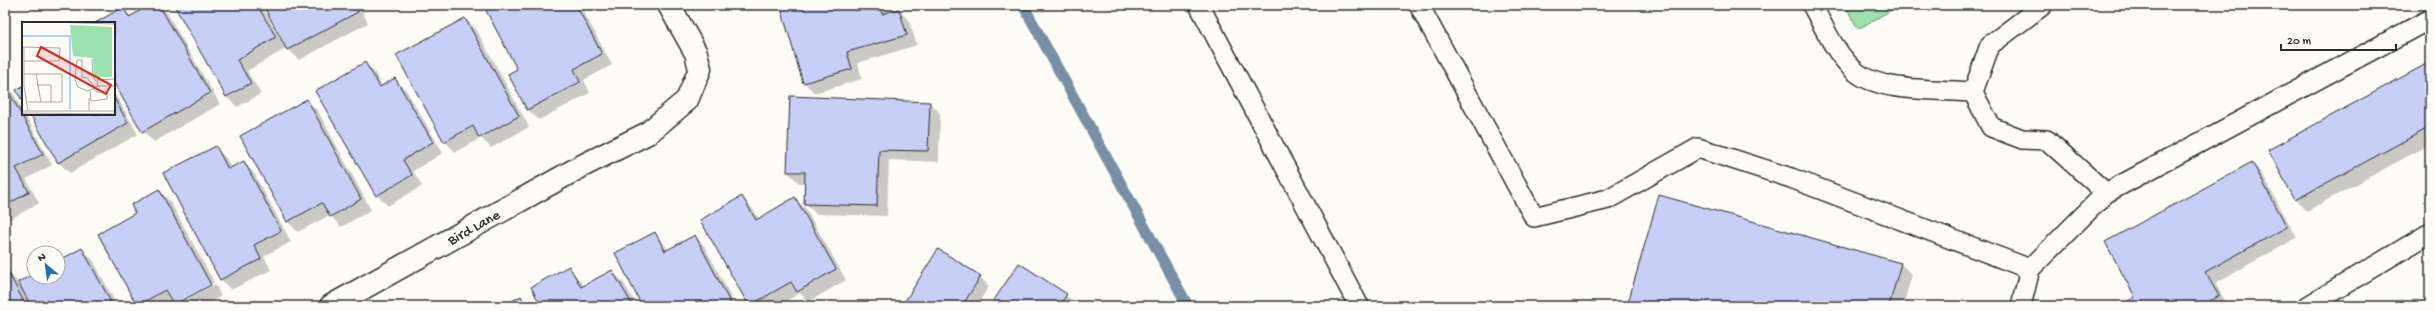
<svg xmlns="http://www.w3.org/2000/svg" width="2435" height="311" viewBox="0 0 2435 311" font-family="'Gochi Hand',sans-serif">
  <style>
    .green { fill: #9ce2af; stroke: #64866d }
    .shadow { fill: #0003 }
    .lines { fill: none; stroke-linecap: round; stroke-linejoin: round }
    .stream { stroke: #7890a5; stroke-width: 11 }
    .building { fill: #c7cff7; stroke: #2b2b2b }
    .service-casing { stroke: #2b2b2b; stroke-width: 22 }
    .minor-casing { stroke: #2b2b2b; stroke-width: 25 }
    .service { stroke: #fdfcf7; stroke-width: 19 }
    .minor { stroke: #fdfcf7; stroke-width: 22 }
    .labels { text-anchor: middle; stroke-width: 3; stroke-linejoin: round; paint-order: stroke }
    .street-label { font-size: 15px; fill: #2b2b2b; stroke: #fdfcf7 }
    .inset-river { fill: none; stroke: #abd4f6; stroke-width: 2 }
    .inset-road { fill: none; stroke: #a9a8a5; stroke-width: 1 }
    .view { fill: #d62828; fill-opacity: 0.15; stroke: #d62828; stroke-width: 2 }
    .inset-edge { fill: none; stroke: #2b2b2b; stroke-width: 2 }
  </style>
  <rect width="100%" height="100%" fill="#fdfcf7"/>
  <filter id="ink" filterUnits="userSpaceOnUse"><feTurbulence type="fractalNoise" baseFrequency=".025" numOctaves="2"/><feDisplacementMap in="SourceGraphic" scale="8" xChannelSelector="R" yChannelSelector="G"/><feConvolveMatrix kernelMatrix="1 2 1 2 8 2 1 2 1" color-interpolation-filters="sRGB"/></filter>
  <g filter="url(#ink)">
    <polygon class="green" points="1845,5 1900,5 1858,29"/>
    <g class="shadow">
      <polygon points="152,5 159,5 167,13 220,104 154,142 143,131 114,81 114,23 97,23 123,8 132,17"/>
      <polygon points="175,5 261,5 280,39 282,38 264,5 359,5 368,23 299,60 287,48 247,71 261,94 237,107 226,97"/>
      <polygon points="484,5 580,5 612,65 584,80 590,93 539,120 528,110 509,74 519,70"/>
      <polygon points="781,5 887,5 889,13 899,10 909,21 917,45 858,63 862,79 815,93 804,83"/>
      <polygon points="465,19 476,29 529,127 491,148 481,138 455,152 445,141"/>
      <polygon points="365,63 375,73 383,87 395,79 406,90 443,153 413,171 422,186 388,206 377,195"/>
      <polygon points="2430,63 2430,144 2307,211 2296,200 2269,150"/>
      <polygon points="5,84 12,91 52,165 26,179 39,203 5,222"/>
      <polygon points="114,92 138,134 70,173 59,163 31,114 114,114"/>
      <polygon points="307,101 318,111 371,210 341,227 330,215 298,232 287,221"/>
      <polygon points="930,103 940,113 939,162 889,160 887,216 816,214 805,203 806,183 799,183 788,172"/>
      <polygon points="215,147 226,158 232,169 244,163 254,173 291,242 264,256 271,270 231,290 221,279"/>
      <polygon points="2252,163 2262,174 2297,238 2215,283 2228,306 2122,306 2137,298"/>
      <polygon points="159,190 170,201 214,282 176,302 176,305 215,284 221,296 202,306 176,306 173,302 166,306 137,305 137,214"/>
      <polygon points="741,197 752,208 759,219 795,199 806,209 846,280 808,302 800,293 778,306 750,306 701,220"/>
      <polygon points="655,233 669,250 695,236 705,247 736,306 644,306"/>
      <polygon points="82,249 93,260 117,306 5,306 5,267 18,283 34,275 34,277 58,277 58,262"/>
      <polygon points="1901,264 1912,275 1903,306 1628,306"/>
      <polygon points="569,267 584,286 612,271 623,282 637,306 542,306"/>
      <polygon points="980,277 989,286 977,306 903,306"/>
      <polygon points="1066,295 1075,304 1074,306 992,306"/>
      <polygon points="520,297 529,306 505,306"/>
    </g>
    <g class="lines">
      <polyline class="stream" points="1023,5 1188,306"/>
    </g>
    <g class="building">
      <polygon points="150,5 159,5 210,93 142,132 114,83 114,23 95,23 123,7 129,17"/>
      <polygon points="174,5 257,5 276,37 237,60 251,83 226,97"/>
      <polygon points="263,5 354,5 358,12 287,50"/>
      <polygon points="483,5 576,5 602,54 574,69 580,82 527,110 508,74 517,69"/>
      <polygon points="780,5 880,5 882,14 899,9 907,35 847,52 852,69 803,83"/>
      <polygon points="465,18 519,116 479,138 473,126 444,142 396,55"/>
      <polygon points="365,62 380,87 395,78 433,142 403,160 412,175 376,196 315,91"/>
      <polygon points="2430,62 2430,127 2295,200 2268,150"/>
      <polygon points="5,85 43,154 16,168 29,192 5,206"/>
      <polygon points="23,86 23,102 16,90"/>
      <polygon points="790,96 930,102 928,151 879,150 877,206 804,204 805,172 787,172"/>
      <polygon points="114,98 128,123 58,163 30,114 114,114"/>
      <polygon points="307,99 361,199 330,217 322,203 287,222 240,136"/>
      <polygon points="216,146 228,169 244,161 281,231 254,245 261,259 220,280 163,173"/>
      <polygon points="2252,162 2287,227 2205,272 2219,296 2201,306 2120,306 2135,297 2105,242"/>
      <polygon points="159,189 211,285 174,305 165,290 137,306 98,234 135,213 131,205"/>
      <polygon points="1659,195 1901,263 1889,306 1627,306"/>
      <polygon points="742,196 756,220 795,197 836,269 797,292 791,282 749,306 700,220"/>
      <polygon points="655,232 665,251 695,235 732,306 642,306 615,253"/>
      <polygon points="82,248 113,306 31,306 18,282 34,274 34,277 58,277 58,261"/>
      <polygon points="938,249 981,276 962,306 902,306"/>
      <polygon points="1019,263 1067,294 1059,306 990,306"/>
      <polygon points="5,266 26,306 5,306"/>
      <polygon points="569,266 581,287 612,270 633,306 541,306 531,287"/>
      <polygon points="521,296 526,306 503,306"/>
    </g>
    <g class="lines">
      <g class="service-casing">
        <g id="service">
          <polyline points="1199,5 1359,306"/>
          <polyline points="1419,5 1534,217 1608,199 1698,148 1791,178 2030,269"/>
          <path d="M1812,5C1824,27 1836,55 1856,72C1882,93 1940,89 1973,92"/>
          <polyline points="2043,5 1990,45 1973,92 1991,127 2022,139 2047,140 2106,193"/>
          <polyline points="2021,306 2030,269 2106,193 2430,19"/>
          <polyline points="2308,306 2430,233"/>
        </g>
      </g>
      <g class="minor-casing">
        <g id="minor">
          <path id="s1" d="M331,306L580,167L648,133L687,100L700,69L696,53L669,5"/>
        </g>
      </g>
      <use href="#service" class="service"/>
      <use href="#minor" class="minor"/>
    </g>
  </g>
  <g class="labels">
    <g class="street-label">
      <text dy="5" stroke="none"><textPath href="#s1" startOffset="163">Bird Lane</textPath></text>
    </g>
  </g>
  <g transform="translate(22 22)">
    <rect width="93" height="93" fill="#fdfcf7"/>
    <path d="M48,3L90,5V55H72L71,36L51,34Z" fill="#9ce2af"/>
    <path class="inset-river" d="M0,14H48V87"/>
    <path class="inset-road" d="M25,0L93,2M93,0V67M0,25L38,26L37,39H2M2,25V64L6,89M70,37L71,55L74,59M2,52H40V80H6M14,52L19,80M15,63H29V80M76,64L75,58L93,57M73,65L65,56L60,55V38H55L53,57L56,65L66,69L76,64H93M68,69L69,79L85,77V70H75L71,67M0,89H93M67,89V76M0,91L93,92"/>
    <path class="view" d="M19,25L89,63L84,72L15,34Z"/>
    <rect width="93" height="93" class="inset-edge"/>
  </g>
  <rect width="2435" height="311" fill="none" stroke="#fdfcf7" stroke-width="20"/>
  <rect x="10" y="10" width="2415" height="291" fill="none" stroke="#2b2b2b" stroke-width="1.5" filter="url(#ink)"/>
  <g transform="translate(46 265) rotate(331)"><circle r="19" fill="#fdfcf7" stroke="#a9a8a5"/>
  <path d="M0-3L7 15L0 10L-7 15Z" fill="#1f6fb2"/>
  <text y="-6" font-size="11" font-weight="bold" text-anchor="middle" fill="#2b2b2b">N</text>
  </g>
  <path d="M2281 44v6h115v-6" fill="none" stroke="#2b2b2b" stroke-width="2"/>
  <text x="2287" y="44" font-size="12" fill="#2b2b2b" stroke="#fdfcf7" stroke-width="3" paint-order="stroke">20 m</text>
</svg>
